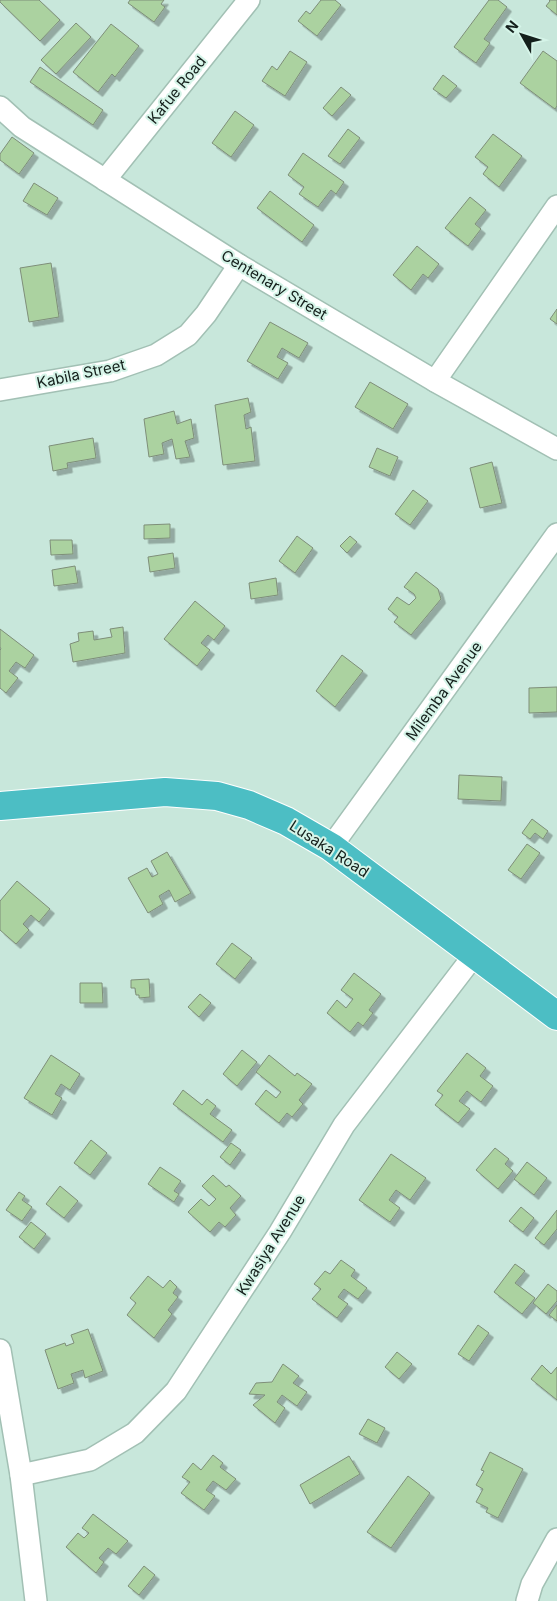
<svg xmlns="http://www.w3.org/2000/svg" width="557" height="1601" viewBox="0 0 557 1601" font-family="Inter,sans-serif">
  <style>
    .building { fill: #abd2a0; stroke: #7e8e79; filter: url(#shadow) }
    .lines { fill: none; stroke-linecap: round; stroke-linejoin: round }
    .street-casing { stroke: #a2c0b4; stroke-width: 24 }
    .highway-casing { stroke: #fff; stroke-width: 30 }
    .street { stroke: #fff; stroke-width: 21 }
    .highway { stroke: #4cbec4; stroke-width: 28 }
    .labels { text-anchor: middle; stroke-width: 4; stroke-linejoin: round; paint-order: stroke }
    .street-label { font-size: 15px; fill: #141f1b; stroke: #d5f4e8 }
  </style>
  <defs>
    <filter id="shadow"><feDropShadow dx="4.5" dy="4.5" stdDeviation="0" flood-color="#0004"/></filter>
  </defs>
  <rect width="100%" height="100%" fill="#c8e7db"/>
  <g class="building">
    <polygon points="0,0 39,0 60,20 40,41 0,2"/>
    <polygon points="130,0 164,0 161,4 165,7 154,22 128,3"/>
    <polygon points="321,0 335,0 341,5 317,36 298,21 306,11 310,14"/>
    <polygon points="489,0 498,0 507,7 484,39 490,43 476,63 454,47"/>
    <polygon points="549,0 557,0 557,15 546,6 550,1"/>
    <polygon points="76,23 91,37 56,74 41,60"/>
    <polygon points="111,24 139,46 115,77 112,74 98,92 73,72"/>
    <polygon points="290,51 307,62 285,96 262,81 272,66 277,70"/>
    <polygon points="543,51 557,61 557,106 555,109 520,83"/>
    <polygon points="40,67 103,110 93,125 30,82"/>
    <polygon points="443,75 457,86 446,98 433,89"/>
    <polygon points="341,87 351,95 332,116 323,108"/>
    <polygon points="235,111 254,125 231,157 212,143"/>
    <polygon points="348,129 360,138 340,164 328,156"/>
    <polygon points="493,134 522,156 499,187 483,174 488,167 475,157"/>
    <polygon points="12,137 34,153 19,174 0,160 0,154"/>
    <polygon points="303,153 344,182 336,194 331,190 318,207 299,194 304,187 288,175"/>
    <polygon points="34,183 58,198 47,215 23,201"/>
    <polygon points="270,191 314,225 302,242 257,208"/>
    <polygon points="470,197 486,210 475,224 481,229 468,246 445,228"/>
    <polygon points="417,246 439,264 428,278 423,274 411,290 393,275"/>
    <polygon points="51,263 59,317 29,322 20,268"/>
    <polygon points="557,309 557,324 550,319"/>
    <polygon points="270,322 308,343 299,358 282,348 277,357 288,363 278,379 247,361"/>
    <polygon points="370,382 408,404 393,429 355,407"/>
    <polygon points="248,398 251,412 244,415 246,429 251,427 255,461 223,465 215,405"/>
    <polygon points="174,411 177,424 191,419 194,438 185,441 190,457 176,459 172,439 162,443 164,454 149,457 144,419"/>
    <polygon points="93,438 96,458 67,463 68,468 53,471 49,446"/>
    <polygon points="377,448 398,457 390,476 369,467"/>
    <polygon points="492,462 502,503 480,508 470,468"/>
    <polygon points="413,490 428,501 410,525 395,514"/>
    <polygon points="170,524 170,538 144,539 144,525"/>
    <polygon points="297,536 313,548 295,573 279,561"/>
    <polygon points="350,536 357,542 347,553 340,546"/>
    <polygon points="50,540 72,540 73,554 51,555"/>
    <polygon points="173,553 175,568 150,572 148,557"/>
    <polygon points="75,566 78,583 54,586 52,570"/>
    <polygon points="416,572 438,589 441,599 411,635 394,622 398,617 388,609 397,597 409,605 416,598 414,594 404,587"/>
    <polygon points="276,578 278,595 251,599 249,583"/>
    <polygon points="195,601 225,626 214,640 208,635 201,643 210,650 197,666 164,639"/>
    <polygon points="123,627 125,653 73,662 70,644 79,641 78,633 93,631 94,640 112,637 110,629"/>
    <polygon points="0,629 34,655 25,668 16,662 9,671 18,678 6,693 0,688 0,650 1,649 0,647"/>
    <polygon points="342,655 363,671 335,707 316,691"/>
    <polygon points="557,687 557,712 529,713 529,688"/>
    <polygon points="459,775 502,777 501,801 458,799"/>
    <polygon points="532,819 548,831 543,839 535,833 530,839 522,833"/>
    <polygon points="527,844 540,853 521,879 508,870"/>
    <polygon points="167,852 191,893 175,902 169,890 159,896 163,904 148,913 128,878 147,868 152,877 158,874 151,861"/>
    <polygon points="17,881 50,909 39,922 31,915 23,924 29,930 16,944 0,930 0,901"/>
    <polygon points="232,943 252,958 235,979 216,964"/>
    <polygon points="354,973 381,994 369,1010 373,1013 363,1026 358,1022 350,1032 327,1013 337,1000 346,1008 353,999 341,990"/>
    <polygon points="149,979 150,997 139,998 139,995 136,995 135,988 131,988 131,980"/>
    <polygon points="80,983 102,983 103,1003 80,1003"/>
    <polygon points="200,994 211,1003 199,1017 188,1007"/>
    <polygon points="242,1050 257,1062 237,1086 223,1074"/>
    <polygon points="467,1053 486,1068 480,1076 493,1086 481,1102 467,1091 459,1101 470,1109 458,1123 435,1105 443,1095 437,1091"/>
    <polygon points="51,1055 80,1074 70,1090 61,1084 55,1094 62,1098 52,1115 24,1098"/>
    <polygon points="269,1055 295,1076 297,1073 312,1084 299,1100 303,1104 292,1117 287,1113 279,1123 255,1104 266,1090 276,1098 281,1092 256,1072"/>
    <polygon points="183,1090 202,1105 207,1099 216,1106 210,1114 232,1130 223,1142 173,1104"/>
    <polygon points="91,1140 107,1153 90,1175 74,1163"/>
    <polygon points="231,1143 241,1150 230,1165 220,1157"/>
    <polygon points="495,1148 509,1159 505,1164 513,1171 498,1189 476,1170"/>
    <polygon points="391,1154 426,1178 410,1200 396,1190 389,1200 400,1208 390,1222 359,1200"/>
    <polygon points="527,1162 547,1178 534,1195 514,1179"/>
    <polygon points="160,1167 181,1181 174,1191 179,1194 174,1202 148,1184"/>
    <polygon points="213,1175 226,1187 229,1185 241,1196 230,1208 236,1215 225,1227 219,1222 210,1232 188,1212 201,1199 209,1206 216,1199 202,1186"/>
    <polygon points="60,1186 78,1201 64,1218 46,1204"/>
    <polygon points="19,1192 25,1196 22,1200 32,1207 22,1221 6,1210"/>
    <polygon points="521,1207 534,1218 523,1232 509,1221"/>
    <polygon points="557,1210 557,1229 544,1245 535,1238"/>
    <polygon points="31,1222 46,1234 34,1249 19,1237"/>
    <polygon points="341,1260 355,1270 351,1276 367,1288 358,1299 344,1289 338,1297 348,1304 337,1318 312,1299 321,1289 314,1284 325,1271 330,1274"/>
    <polygon points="515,1264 525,1271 515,1283 535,1298 522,1314 494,1292"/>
    <polygon points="148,1276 163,1288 170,1280 177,1287 173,1293 178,1297 168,1310 172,1314 154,1338 127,1315 136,1303 130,1298"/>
    <polygon points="548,1284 557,1291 557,1301 546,1314 533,1303"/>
    <polygon points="557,1305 557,1321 549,1315"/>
    <polygon points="478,1325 489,1333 469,1361 458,1354"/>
    <polygon points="88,1329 103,1371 85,1378 83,1370 71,1374 74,1383 58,1389 45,1350 65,1343 66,1346 74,1343 71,1335"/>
    <polygon points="397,1352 412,1364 399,1379 385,1367"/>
    <polygon points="283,1364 299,1376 293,1383 307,1392 297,1406 282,1395 277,1402 285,1408 275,1423 253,1405 265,1395 249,1394 256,1383 272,1382"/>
    <polygon points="542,1365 551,1374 557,1367 557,1400 531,1379"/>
    <polygon points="368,1419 385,1428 377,1443 359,1434"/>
    <polygon points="490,1452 523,1469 498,1518 486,1512 488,1508 476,1502 483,1489 476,1485 484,1471 481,1470"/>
    <polygon points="213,1455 223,1463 220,1467 236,1479 226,1490 213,1481 206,1490 215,1496 204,1510 181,1493 190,1482 182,1477 193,1463 201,1470"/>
    <polygon points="349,1456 360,1474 310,1504 300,1485"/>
    <polygon points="408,1476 430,1493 391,1548 367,1532"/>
    <polygon points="93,1514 128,1541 116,1554 108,1548 99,1558 104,1562 96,1573 66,1547 78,1533 84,1538 89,1533 82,1528"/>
    <polygon points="144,1566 155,1575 139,1595 128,1586"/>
  </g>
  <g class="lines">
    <g class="street-casing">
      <g id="street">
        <polyline points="0,107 22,127 239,265 435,381 557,449"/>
        <polyline points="105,180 249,0"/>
        <polyline points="435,381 557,206"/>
        <polyline points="0,390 110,371 156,355 188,335 206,314 239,265"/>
        <polyline points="331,847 557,534"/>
        <polyline points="0,1350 21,1475 36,1601"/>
        <polyline points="21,1475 90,1460 135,1433 176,1391 280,1232 344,1125 475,954"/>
        <polyline points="527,1601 532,1584 557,1539"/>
      </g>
    </g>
    <g class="highway-casing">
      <polyline id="highway" points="0,806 165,792 217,796 249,805 286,821 331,847 557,1016"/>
    </g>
    <use href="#street" class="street"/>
    <use href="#highway" class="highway"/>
  </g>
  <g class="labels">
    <g class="street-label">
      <text transform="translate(177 90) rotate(-51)" y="5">Kafue Road</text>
      <text transform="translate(274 285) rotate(31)" y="5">Centenary Street</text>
      <text transform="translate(81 374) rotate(-12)" y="5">Kabila Street</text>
      <text transform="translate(444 691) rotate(-54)" y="5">Milemba Avenue</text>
      <text transform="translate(329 849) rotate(33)" y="5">Lusaka Road</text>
      <text transform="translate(271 1245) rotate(-58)" y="5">Kwasiya Avenue</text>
    </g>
  </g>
  <g transform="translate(522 35) rotate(309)" stroke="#d5f4e8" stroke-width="4" paint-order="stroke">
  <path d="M0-4L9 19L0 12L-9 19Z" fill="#141f1b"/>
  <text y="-8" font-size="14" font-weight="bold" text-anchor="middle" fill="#141f1b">N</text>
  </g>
</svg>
